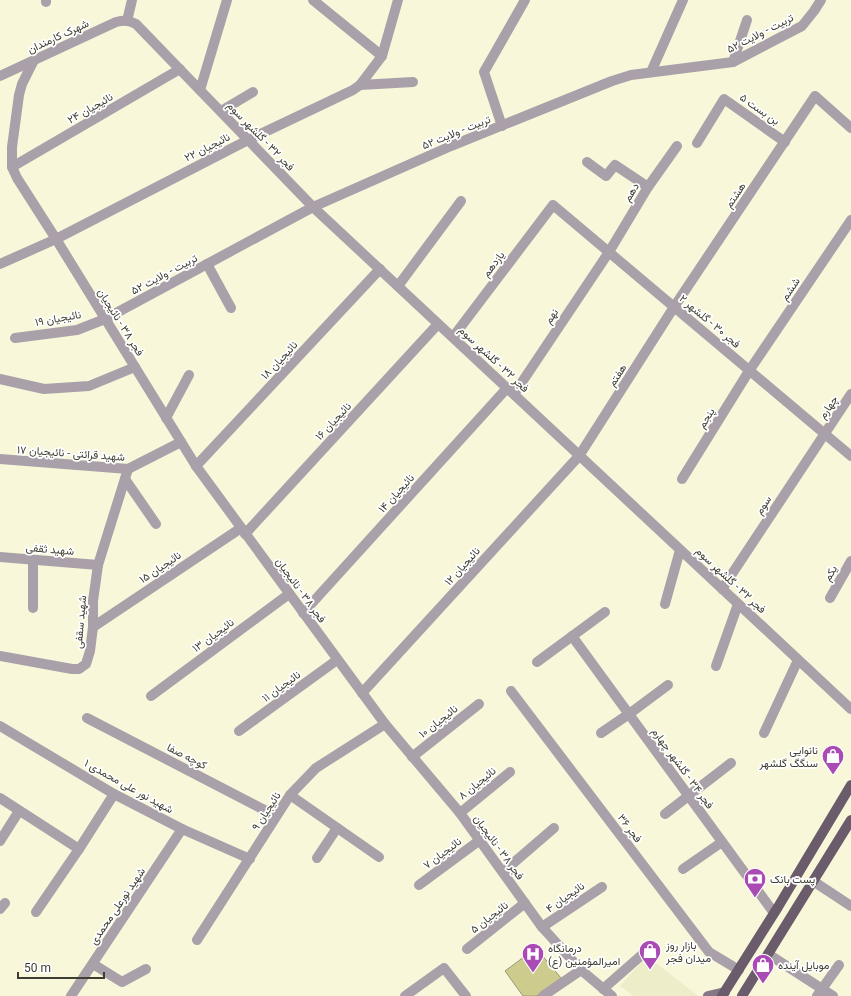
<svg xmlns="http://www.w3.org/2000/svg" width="851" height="996" viewBox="0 0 851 996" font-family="Roboto,Vazirmatn,sans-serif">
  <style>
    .built { fill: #ededc9 }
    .building { fill: #cecc8c; stroke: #98987d }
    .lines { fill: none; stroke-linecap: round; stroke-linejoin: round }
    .street { stroke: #a9a0aa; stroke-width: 10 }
    .secondary { stroke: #857886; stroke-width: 10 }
    .primary { stroke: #6b5c6c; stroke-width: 10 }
    .labels { text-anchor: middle; stroke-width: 3.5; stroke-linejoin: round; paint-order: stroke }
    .street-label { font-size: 11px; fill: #3d3d31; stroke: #fff }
    .poi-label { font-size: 11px; fill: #3d3d31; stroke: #fff; text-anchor: start }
  </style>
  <rect width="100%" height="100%" fill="#f8f7da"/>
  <polygon class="built" points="647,956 698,996 634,996 620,986"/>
  <polygon class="building" points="536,948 561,978 537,996 523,996 505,971"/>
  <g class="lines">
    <g class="street">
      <polyline points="313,0 382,56"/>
      <polyline points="46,2 46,0"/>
      <polyline points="127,21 132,0"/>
      <polyline points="34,60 22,84 19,95 12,147 12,167 17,178 56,239 196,466 385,724 460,813 542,927 581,970 612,996"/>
      <polyline points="733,62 747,20"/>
      <polyline points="651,72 683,0"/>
      <path d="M0,76L116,22C124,20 128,20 136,24L313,207L851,709"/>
      <polyline points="360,85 413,82"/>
      <polyline points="200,90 227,0"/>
      <polyline points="221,111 253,92"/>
      <polyline points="502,126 484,72 525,0"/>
      <polyline points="697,143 724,99 785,142"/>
      <polyline points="587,162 606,176 615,165 648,187"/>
      <polyline points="12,167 180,69"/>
      <polyline points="0,264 56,239 248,140 353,90 360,85 382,56 398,0"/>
      <polyline points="207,264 231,308"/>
      <polyline points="398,286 461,201"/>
      <polyline points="453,337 553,205 851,456"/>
      <polyline points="15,338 77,330 105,319 313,207 451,146 612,81 631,75 733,62 802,26 814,11 821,0"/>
      <polyline points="0,379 44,389 89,386 135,367"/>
      <polyline points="514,394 609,252 648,187 677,146"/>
      <polyline points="166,418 189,375"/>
      <polyline points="0,459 128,469 181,442"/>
      <polyline points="196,466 380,269"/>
      <polyline points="125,479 156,524"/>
      <polyline points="682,479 749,371 851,220"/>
      <polyline points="245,534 438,324"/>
      <polyline points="0,557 98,565"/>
      <polyline points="33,560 33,608"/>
      <polyline points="722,589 851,394"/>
      <polyline points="830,598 851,561"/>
      <polyline points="665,604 680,550"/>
      <polyline points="303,613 507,388"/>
      <polyline points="93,627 241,528"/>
      <polyline points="572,636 774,913"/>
      <polyline points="0,656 72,669 79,669 86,664 90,651 93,627 93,601 98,565 128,469"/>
      <polyline points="537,662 605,612"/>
      <polyline points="716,666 738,604"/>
      <polyline points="511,691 709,952 739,970"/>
      <polyline points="362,693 579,456 674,307 815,96 851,128"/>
      <polyline points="151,696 289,594"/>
      <polyline points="87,718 276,816"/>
      <polyline points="0,726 114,794 182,829 250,859"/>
      <polyline points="239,731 337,660"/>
      <polyline points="601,733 629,714 668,685"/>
      <polyline points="764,733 798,660"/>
      <polyline points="412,757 479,704"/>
      <polyline points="290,795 379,857"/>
      <polyline points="0,798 79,849"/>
      <polyline points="460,813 510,772"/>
      <polyline points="665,814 731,763"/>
      <polyline points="0,841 19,811"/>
      <polyline points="317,858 337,828"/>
      <polyline points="683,869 722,842"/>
      <polyline points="503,872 554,828"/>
      <polyline points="813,881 851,906"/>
      <polyline points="419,885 480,840"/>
      <polyline points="0,909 5,903"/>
      <polyline points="36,912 79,849 114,794"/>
      <polyline points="542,927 602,887"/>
      <polyline points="197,940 290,795 316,768 385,724"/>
      <polyline points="467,949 525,903"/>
      <polyline points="768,954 833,996"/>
      <polyline points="93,964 122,982 146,969"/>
      <polyline points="603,989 644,953"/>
      <polyline points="71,996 182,829"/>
      <polyline points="405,996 444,968 466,996"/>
      <polyline points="543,996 581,970"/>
      <polyline points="817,996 839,965"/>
    </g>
    <polyline class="secondary" points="708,996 725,992"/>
    <g class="primary">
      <polyline points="722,996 778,907 851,785"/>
      <polyline points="742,996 851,820"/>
    </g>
  </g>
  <defs>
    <g id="shop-pin" transform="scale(1.15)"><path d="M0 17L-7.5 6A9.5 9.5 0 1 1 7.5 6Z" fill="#aa4bb5" stroke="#fff"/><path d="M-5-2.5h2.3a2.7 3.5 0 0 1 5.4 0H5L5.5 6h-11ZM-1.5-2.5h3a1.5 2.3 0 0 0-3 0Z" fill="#fff"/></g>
    <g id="bank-pin" transform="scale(1.15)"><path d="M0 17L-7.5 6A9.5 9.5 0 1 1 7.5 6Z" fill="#aa4bb5" stroke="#fff"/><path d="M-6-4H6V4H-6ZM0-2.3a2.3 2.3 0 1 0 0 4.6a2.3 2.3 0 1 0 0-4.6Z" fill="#fff"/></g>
    <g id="hospital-pin" transform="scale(1.15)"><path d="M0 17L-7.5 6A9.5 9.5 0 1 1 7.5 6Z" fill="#aa4bb5" stroke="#fff"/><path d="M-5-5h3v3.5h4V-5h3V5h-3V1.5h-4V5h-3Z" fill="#fff"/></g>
  </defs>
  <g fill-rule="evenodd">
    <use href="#shop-pin" x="833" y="756"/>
    <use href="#bank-pin" x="755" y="879"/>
    <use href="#shop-pin" x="650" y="951"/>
    <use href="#hospital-pin" x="533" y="954"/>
    <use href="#shop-pin" x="763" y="965"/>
  </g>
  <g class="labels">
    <g class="street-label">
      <text transform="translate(760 33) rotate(-27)" y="4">تربیت - ولایت ۵۲</text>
      <text transform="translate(58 36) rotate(-25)" y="4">شهرک کارمندان</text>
      <text transform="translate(90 108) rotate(-30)" y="4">نائیجیان ۲۴</text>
      <text transform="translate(760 109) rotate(35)" y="4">بن بست ۵</text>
      <text transform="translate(456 132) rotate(-22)" y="4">تربیت - ولایت ۵۲</text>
      <text transform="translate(261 136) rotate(46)" y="4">فجر ۳۲ - گلشهر سوم</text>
      <text transform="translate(207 147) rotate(-27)" y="4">نائیجیان ۲۲</text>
      <text transform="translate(631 192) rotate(-58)" y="4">دهم</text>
      <text transform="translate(735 195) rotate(-56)" y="4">هشتم</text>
      <text transform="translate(493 264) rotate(-53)" y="4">یازدهم</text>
      <text transform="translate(164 274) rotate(-28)" y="4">تربیت - ولایت ۵۲</text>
      <text transform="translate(790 289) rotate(-56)" y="4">ششم</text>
      <text transform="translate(551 316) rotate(-56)" y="4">نهم</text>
      <text transform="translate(58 318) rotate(-10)" y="4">نائیجیان ۱۹</text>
      <text transform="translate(710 321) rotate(40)" y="4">فجر ۳۰ - گلشهر ۲</text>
      <text transform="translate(121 322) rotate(58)" y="4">فجر ۳۸ - نائیجیان</text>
      <text transform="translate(494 359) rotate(43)" y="4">فجر ۳۲ - گلشهر سوم</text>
      <text transform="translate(279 360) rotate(-47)" y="4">نائیجیان ۱۸</text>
      <text transform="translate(617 375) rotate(-57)" y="4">هفتم</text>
      <text transform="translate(828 407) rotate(-56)" y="4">چهارم</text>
      <text transform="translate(706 418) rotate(-58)" y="4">پنجم</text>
      <text transform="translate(333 421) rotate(-47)" y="4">نائیجیان ۱۶</text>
      <text transform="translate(71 453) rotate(4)" y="4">شهید قرائتی - نائیجیان ۱۷</text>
      <text transform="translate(396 493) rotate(-48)" y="4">نائیجیان ۱۴</text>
      <text transform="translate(763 505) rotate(-57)" y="4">سوم</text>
      <text transform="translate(50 549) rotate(5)" y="4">شهید ثقفی</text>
      <text transform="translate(462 566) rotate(-48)" y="4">نائیجیان ۱۲</text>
      <text transform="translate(160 567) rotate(-34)" y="4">نائیجیان ۱۵</text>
      <text transform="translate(830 573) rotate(-60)" y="4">یکم</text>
      <text transform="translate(731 580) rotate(43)" y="4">فجر ۳۲ - گلشهر سوم</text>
      <text transform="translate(301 590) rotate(54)" y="4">فجر ۳۸ - نائیجیان</text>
      <text transform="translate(80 622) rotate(-85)" y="4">شهید سقفی</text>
      <text transform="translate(213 635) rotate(-36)" y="4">نائیجیان ۱۳</text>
      <text transform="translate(281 686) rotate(-36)" y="4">نائیجیان ۱۱</text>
      <text transform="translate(438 721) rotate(-38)" y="4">نائیجیان ۱۰</text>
      <text transform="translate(187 756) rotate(27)" y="4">کوچه صفا</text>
      <text transform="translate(683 768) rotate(54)" y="4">فجر ۳۴ - گلشهر چهارم</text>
      <text transform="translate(477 783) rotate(-39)" y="4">نائیجیان ۸</text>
      <text transform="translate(129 786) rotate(29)" y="4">شهید نور علی محمدی ۱</text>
      <text transform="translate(266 811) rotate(-57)" y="4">نائیجیان ۹</text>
      <text transform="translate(630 828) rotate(53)" y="4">فجر ۳۶</text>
      <text transform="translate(499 847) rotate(54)" y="4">فجر ۳۸ - نائیجیان</text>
      <text transform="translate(442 853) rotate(-37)" y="4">نائیجیان ۷</text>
      <text transform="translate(565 897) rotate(-35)" y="4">نائیجیان ۴</text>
      <text transform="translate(117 906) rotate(-56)" y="4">شهید نورعلی محمدی</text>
      <text transform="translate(489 917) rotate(-38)" y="4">نائیجیان ۵</text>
    </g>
    <g class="poi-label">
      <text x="818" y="754" text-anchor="end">نانوایی<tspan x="818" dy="13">سنگگ گلشهر</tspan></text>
      <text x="770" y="883">پست بانک</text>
      <text x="666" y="949">بازار روز<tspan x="666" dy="13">میدان فجر</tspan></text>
      <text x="548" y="952">درمانگاه<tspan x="548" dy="13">امیرالمؤمنین (ع)</tspan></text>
      <text x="778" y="969">موبایل آینده</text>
    </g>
  </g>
  <path d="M18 972v6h86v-6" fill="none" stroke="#3d3d31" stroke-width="2"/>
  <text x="24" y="972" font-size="12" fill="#3d3d31" stroke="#ffffff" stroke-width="3" paint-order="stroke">50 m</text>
</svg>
